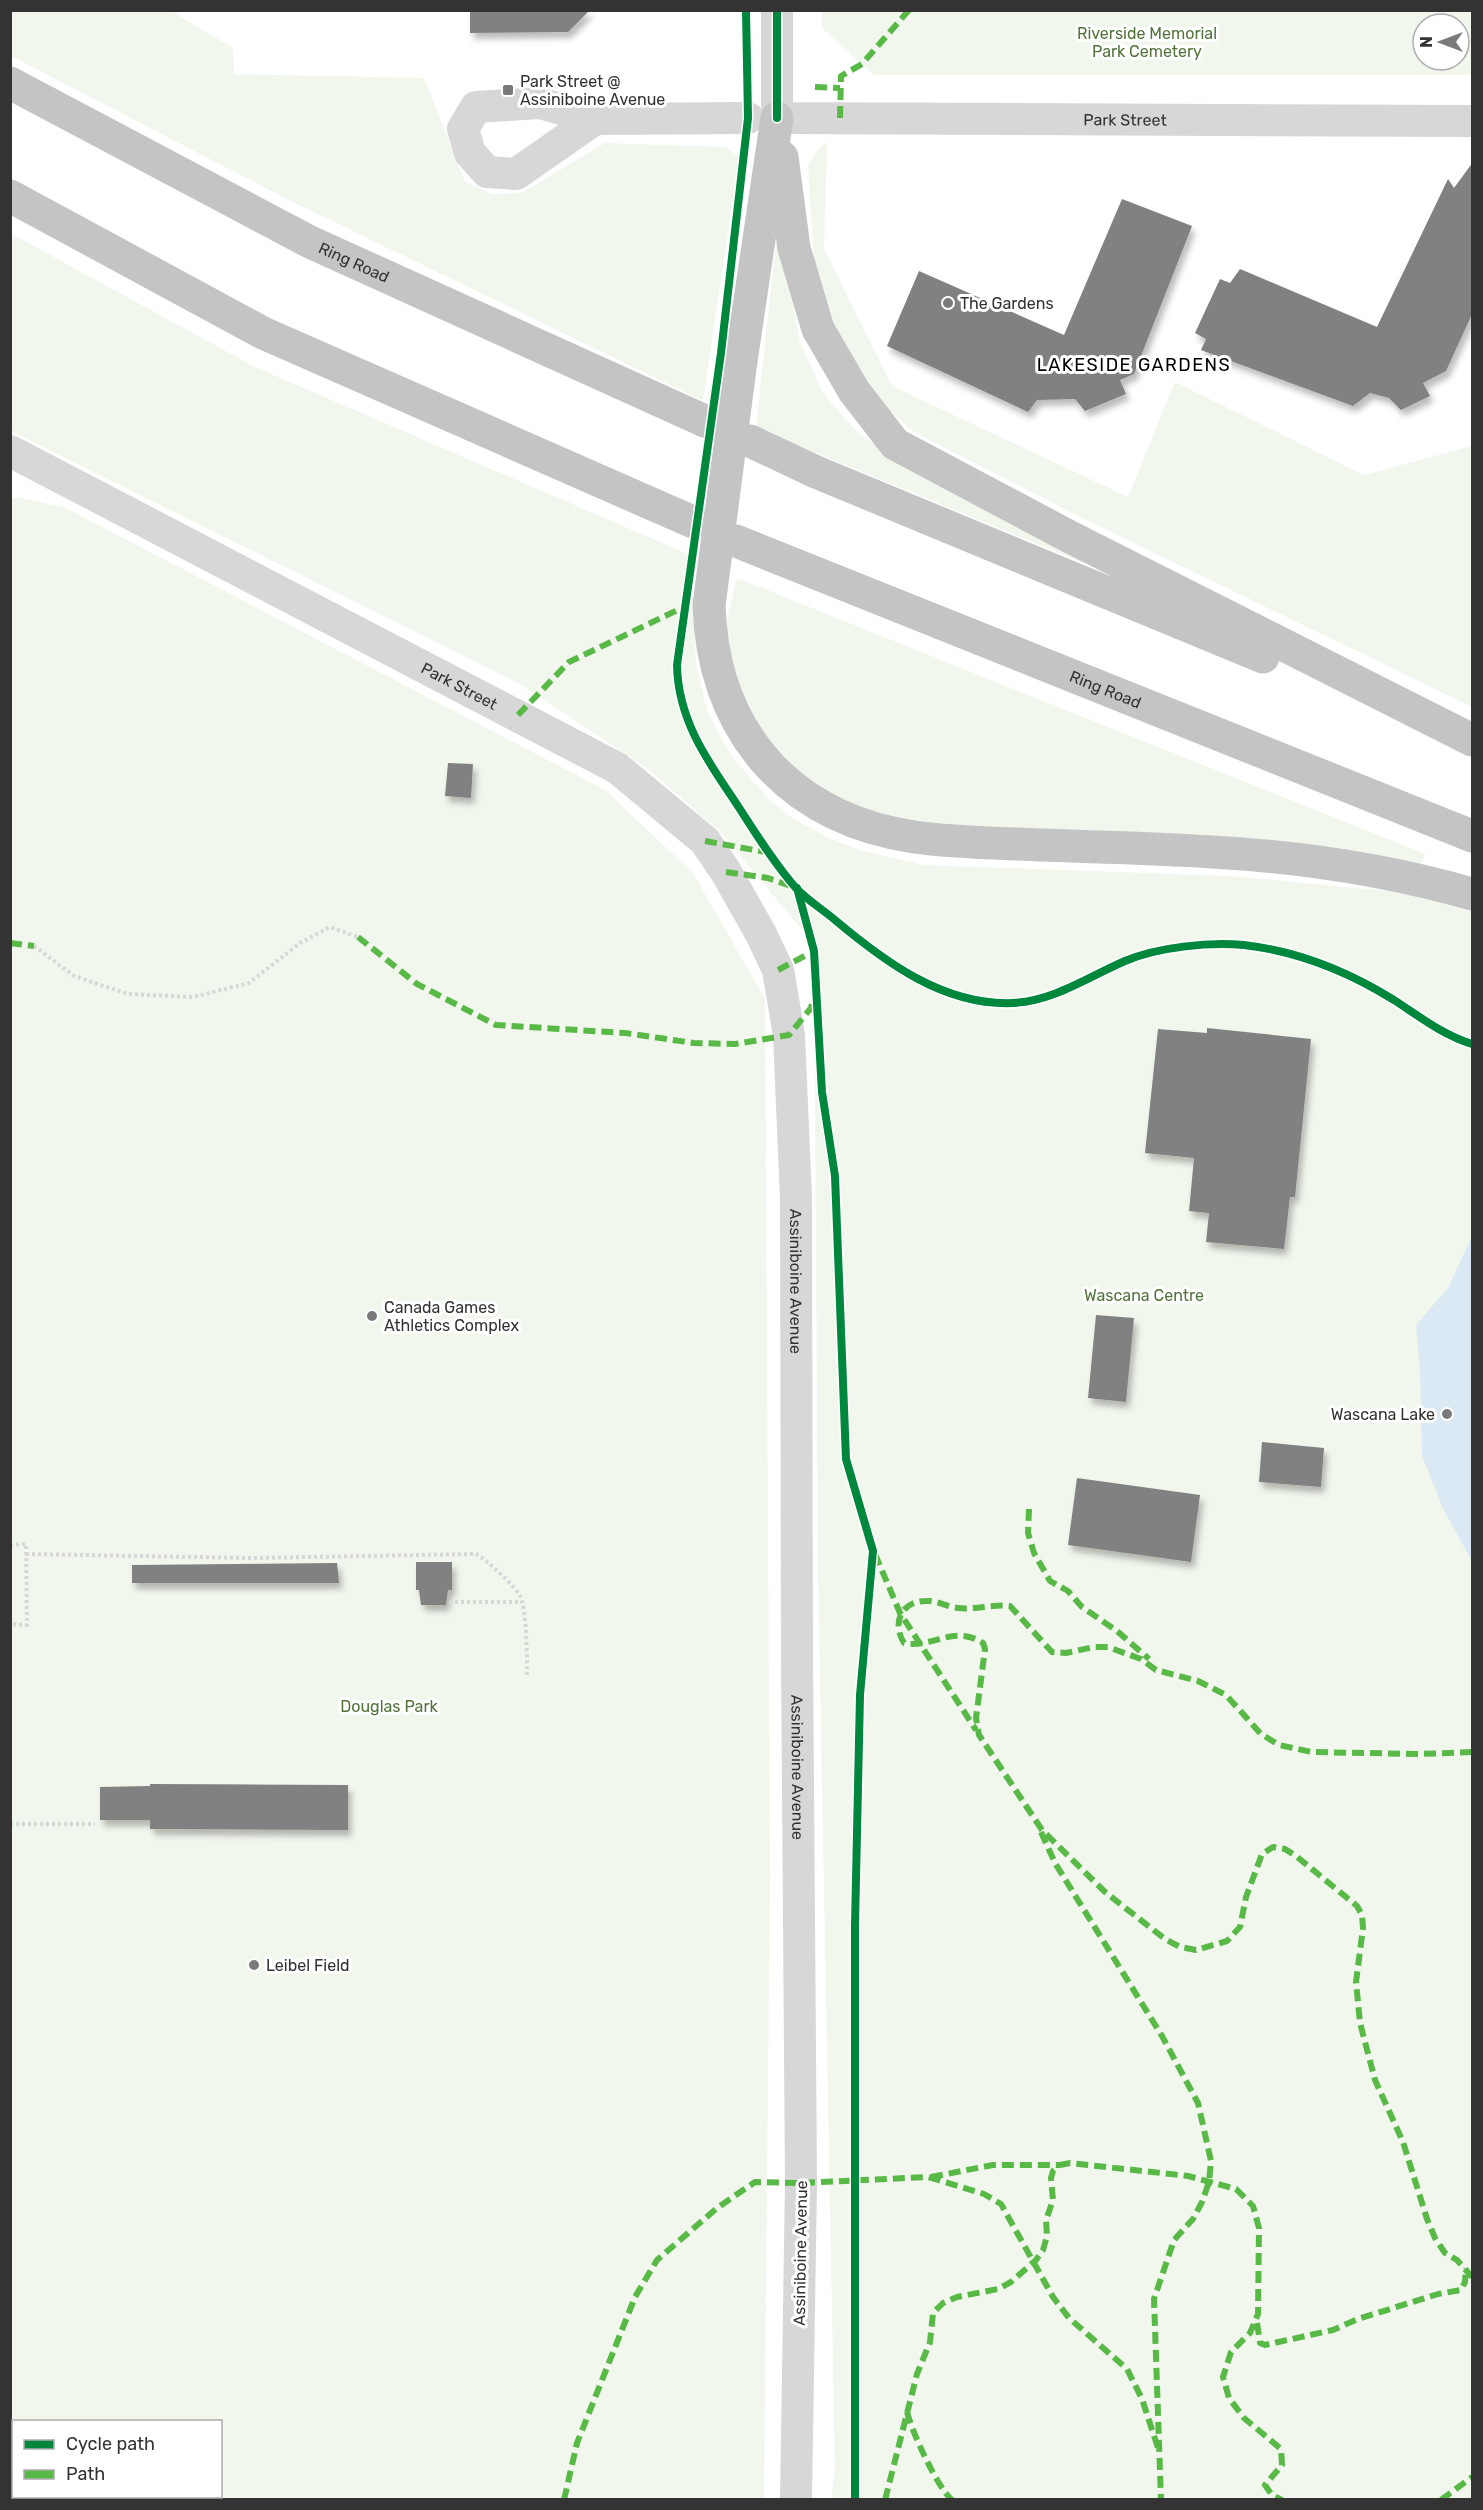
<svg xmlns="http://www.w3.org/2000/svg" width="1483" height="2510" viewBox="0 0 1483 2510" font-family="Rubik,sans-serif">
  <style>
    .green { fill: #f2f7ee; fill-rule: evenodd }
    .water { fill: #dbe9f4 }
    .building { fill: #818181; filter: url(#shadow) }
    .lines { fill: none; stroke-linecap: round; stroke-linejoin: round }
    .path { stroke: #d7d7d7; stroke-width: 4; stroke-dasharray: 3 3; stroke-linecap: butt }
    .minor { stroke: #d7d7d7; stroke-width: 32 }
    .highway { stroke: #c4c4c4; stroke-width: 33 }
    .quiet { stroke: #58b947; stroke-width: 6; stroke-dasharray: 12 6; stroke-linecap: butt }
    .cycleway-casing { stroke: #fff; stroke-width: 11 }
    .cycleway { stroke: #00873e; stroke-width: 8 }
    .poi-dot { fill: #7a7a7a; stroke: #fff; stroke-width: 2 }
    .labels { text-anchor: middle; stroke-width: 6; stroke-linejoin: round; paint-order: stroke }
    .park-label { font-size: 16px; fill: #52743b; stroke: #fff }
    .poi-label { font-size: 16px; fill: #333; stroke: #fff; text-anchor: start }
    .street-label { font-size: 16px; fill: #333; stroke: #fff }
    .neighbourhood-label { font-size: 18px; letter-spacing: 1.5px; fill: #000; stroke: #fff }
  </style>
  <defs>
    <filter id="shadow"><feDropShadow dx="3.5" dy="6" stdDeviation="3" flood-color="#0004"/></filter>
  </defs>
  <rect width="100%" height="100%" fill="#fff"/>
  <g class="green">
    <polygon points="11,10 171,11 233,48 234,74 424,78 465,182 492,194 522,193 605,143 726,147 739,157 703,401 287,199 13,57 11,56"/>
    <path d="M822,11H1472V75H874L822,28ZM1423,24H1459V60H1423Z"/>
    <polygon points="827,142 824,249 892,386 1128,497 1175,382 1364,475 1472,446 1472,707 1082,518 914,432 868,392 832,335 814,264 808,166 816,151"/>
    <polygon points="10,233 253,366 690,555 683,594 693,598 696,665 707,709 716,729 732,757 770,800 792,818 831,839 860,850 923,865 1230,876 1410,893 1472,911 1472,2499 831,2499 835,2471 818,1572 814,944 721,833 648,769 520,684 11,431"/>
    <polygon points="777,234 782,235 800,342 823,393 856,431 909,468 1163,596 756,428"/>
    <path d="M16,497L64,507L605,790L693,873L765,999L770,1878L764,2499H11L10,499ZM14,2422H220V2496H14Z"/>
    <polygon points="737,578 1425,854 1417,872 892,822 833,799 786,769 754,729 727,646 727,618"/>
  </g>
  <polygon class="water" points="1472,1236 1472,1561 1444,1511 1422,1456 1420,1371 1416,1325 1448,1288"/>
  <g class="building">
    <polygon points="470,10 590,10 568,32 470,33"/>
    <polygon points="1473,162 1473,312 1446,371 1423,383 1430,396 1401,410 1389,398 1370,393 1353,406 1201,350 1206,339 1195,333 1220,279 1230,283 1240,269 1377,327 1448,179 1454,188"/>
    <polygon points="1122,199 1192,226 1134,374 1120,380 1126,394 1085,411 1075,399 1037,400 1028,412 887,346 919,271 1064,335"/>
    <polygon points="448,763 473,764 471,798 445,796"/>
    <polygon points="1207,1028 1311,1039 1295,1197 1290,1197 1284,1249 1206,1242 1209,1213 1189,1211 1194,1158 1145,1153 1158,1029 1207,1033"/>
    <polygon points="1096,1315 1134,1318 1126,1402 1088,1398"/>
    <polygon points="1262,1442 1324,1448 1321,1487 1259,1482"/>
    <polygon points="1077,1478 1200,1495 1191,1562 1068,1545"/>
    <polygon points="416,1562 452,1562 452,1590 448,1590 446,1605 421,1605 419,1590 416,1590"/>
    <polygon points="337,1563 339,1583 132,1583 132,1565"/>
    <polygon points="150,1784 348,1785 348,1830 150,1829 150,1820 100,1820 100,1787 150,1786"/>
  </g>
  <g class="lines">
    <g class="path">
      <polyline points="34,946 74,976 128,994 193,997 249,983 300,943 330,927 358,937"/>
      <polyline points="10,1545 26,1544 27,1625 10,1624"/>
      <path d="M26,1554L252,1558L476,1554C487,1560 514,1585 520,1596C527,1608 527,1660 527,1676"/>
      <polyline points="449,1602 521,1602"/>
      <polyline points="10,1824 95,1824"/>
    </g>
    <g class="minor">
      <path id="s1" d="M777,10V118L1472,121"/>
      <polyline points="595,119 516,174 487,172 470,153 463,129 476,107 540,103 595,119 748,118"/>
      <path id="s2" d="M10,451L617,768L705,841L726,872L761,934L778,970L789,1035L796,1198L797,1656L801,2183L796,2500"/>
    </g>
    <g class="highway">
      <path id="s3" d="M10,83L310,242L707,422"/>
      <path d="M777,118L741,361L709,605C713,731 788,818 914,837C956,843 999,843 1041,845C1098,847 1156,848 1213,852C1301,857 1388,870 1472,894"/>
      <polyline points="782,157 794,248 818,329 854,391 895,444 1070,537 1472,740"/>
      <polyline points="10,196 263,333 693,522"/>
      <polyline points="750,441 816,472 1263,657"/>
      <path id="s4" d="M736,541L1472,836"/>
    </g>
    <g class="quiet">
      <polyline points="815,87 840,88"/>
      <polyline points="840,118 841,76 862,64 909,10"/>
      <polyline points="518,715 569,662 686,606"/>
      <polyline points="705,841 771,853"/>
      <polyline points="726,872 768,878 791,886"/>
      <polyline points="358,937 417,984 496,1025 625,1033 694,1043 735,1044 789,1035 811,1008 813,998"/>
      <polyline points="10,943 34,946"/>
      <polyline points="778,970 814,951"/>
      <polyline points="1029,1509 1028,1533 1034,1553 1050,1581 1068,1591 1082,1607 1117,1631 1149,1659"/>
      <polyline points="875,1554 900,1613 976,1730"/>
      <path d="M1472,1752L1420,1754L1312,1752L1279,1745L1261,1734L1226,1695L1198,1681L1156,1670L1141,1659L1108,1647H1094L1066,1653L1052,1652L1010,1606C992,1604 975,1610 958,1608C947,1607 936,1600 926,1601C900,1601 892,1624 904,1643C932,1649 953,1624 983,1643L985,1649L976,1718L979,1735L1042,1830L1105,1892L1165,1939L1180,1947L1196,1950L1227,1941L1240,1927L1246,1897L1262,1854L1273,1847L1285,1849L1296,1856L1357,1906L1362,1915L1363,1928L1356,1982L1360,2023L1375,2080L1403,2142L1427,2219L1435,2238L1445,2253L1457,2260L1472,2277"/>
      <polyline points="1041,1832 1055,1863 1162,2036 1198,2103 1211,2161 1209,2182 1202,2202 1193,2219 1174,2240 1154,2299 1161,2500"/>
      <polyline points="931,2177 993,2165 1060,2165"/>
      <polyline points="1257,2323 1260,2343 1265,2345 1333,2330 1358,2319 1438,2294 1461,2290 1465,2282 1466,2268"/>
      <path d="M907,2412C912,2432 937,2487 952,2500"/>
      <polyline points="564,2500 577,2443 635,2297 657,2260 717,2208 755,2182 801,2183 928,2177 984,2194 1001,2204 1053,2297 1069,2318 1127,2369 1142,2399 1159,2451"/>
      <polyline points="885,2500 917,2374 930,2342 933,2313 943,2303 957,2297 998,2289 1011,2282 1036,2260 1043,2250 1047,2236 1046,2220 1053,2200 1051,2178 1053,2171 1060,2165 1070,2163 1188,2176 1236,2189 1253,2206 1259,2228 1258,2314 1250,2333 1231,2352 1223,2377 1229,2398 1244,2418 1281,2449 1282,2465 1265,2485 1272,2495 1282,2500"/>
      <polyline points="1441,2500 1472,2477"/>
    </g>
    <g class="cycleway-casing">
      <g id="cycleway">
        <path d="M746,10L748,118L721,353L677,665C678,717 704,756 732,797C752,827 772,861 796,888C807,900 822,909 835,920C885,962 944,1006 1013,1003C1054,1001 1088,977 1125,961C1158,947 1208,942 1244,945C1297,951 1349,972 1394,1000C1420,1017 1443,1035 1472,1044"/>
        <polyline points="777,10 777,118"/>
        <polyline points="797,888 814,951 822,1092 835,1176 846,1459 873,1551 860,1695 855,1925 855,2500"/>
      </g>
    </g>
    <use href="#cycleway" class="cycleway"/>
  </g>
  <g class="poi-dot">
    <rect x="502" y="84" width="12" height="12" rx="3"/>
    <circle cx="948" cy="303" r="6"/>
    <circle cx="372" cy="1316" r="6"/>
    <circle cx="1447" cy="1414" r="6"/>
    <circle cx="254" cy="1965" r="6"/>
  </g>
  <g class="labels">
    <g class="park-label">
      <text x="1147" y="39">Riverside Memorial<tspan x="1147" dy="18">Park Cemetery</tspan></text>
      <text x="1144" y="1301">Wascana Centre</text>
      <text x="389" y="1712">Douglas Park</text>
    </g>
    <g class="poi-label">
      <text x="520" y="87">Park Street @<tspan x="520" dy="18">Assiniboine Avenue</tspan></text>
      <text x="960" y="309">The Gardens</text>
      <text x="384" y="1313">Canada Games<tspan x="384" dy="18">Athletics Complex</tspan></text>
      <text x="1435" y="1420" text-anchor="end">Wascana Lake</text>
      <text x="266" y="1971">Leibel Field</text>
    </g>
    <g class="street-label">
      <text dy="6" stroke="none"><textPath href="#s1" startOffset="456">Park Street</textPath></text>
      <text dy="6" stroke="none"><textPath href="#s3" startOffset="388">Ring Road</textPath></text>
      <text dy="6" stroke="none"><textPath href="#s2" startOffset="507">Park Street</textPath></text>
      <text dy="6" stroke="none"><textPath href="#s4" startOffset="398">Ring Road</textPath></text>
      <text dy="6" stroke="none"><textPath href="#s2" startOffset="1260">Assiniboine Avenue</textPath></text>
      <text dy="6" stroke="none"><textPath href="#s2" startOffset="1746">Assiniboine Avenue</textPath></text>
      <text transform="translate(800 2253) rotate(-89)" y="6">Assiniboine Avenue</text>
    </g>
    <g class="neighbourhood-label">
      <text x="1134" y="371">LAKESIDE GARDENS</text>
    </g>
  </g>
  <rect width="1483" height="2510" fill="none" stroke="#333333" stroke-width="24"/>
  <rect x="12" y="2420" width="210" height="78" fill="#ffffff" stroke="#adadad" stroke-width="1.5"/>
  <rect x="24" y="2440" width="30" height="9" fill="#00873e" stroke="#adadad" stroke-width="1.5"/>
  <text x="66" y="2450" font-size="18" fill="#333333">Cycle path</text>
  <rect x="24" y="2470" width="30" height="9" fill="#58b947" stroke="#adadad" stroke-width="1.5"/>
  <text x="66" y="2480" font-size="18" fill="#333333">Path</text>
  <g transform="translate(1441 42) rotate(270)"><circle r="28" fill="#ffffff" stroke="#adadad" stroke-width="1.5"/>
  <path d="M0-4.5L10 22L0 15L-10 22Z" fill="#7a7a7a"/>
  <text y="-9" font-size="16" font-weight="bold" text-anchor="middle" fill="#333333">N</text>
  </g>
</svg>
